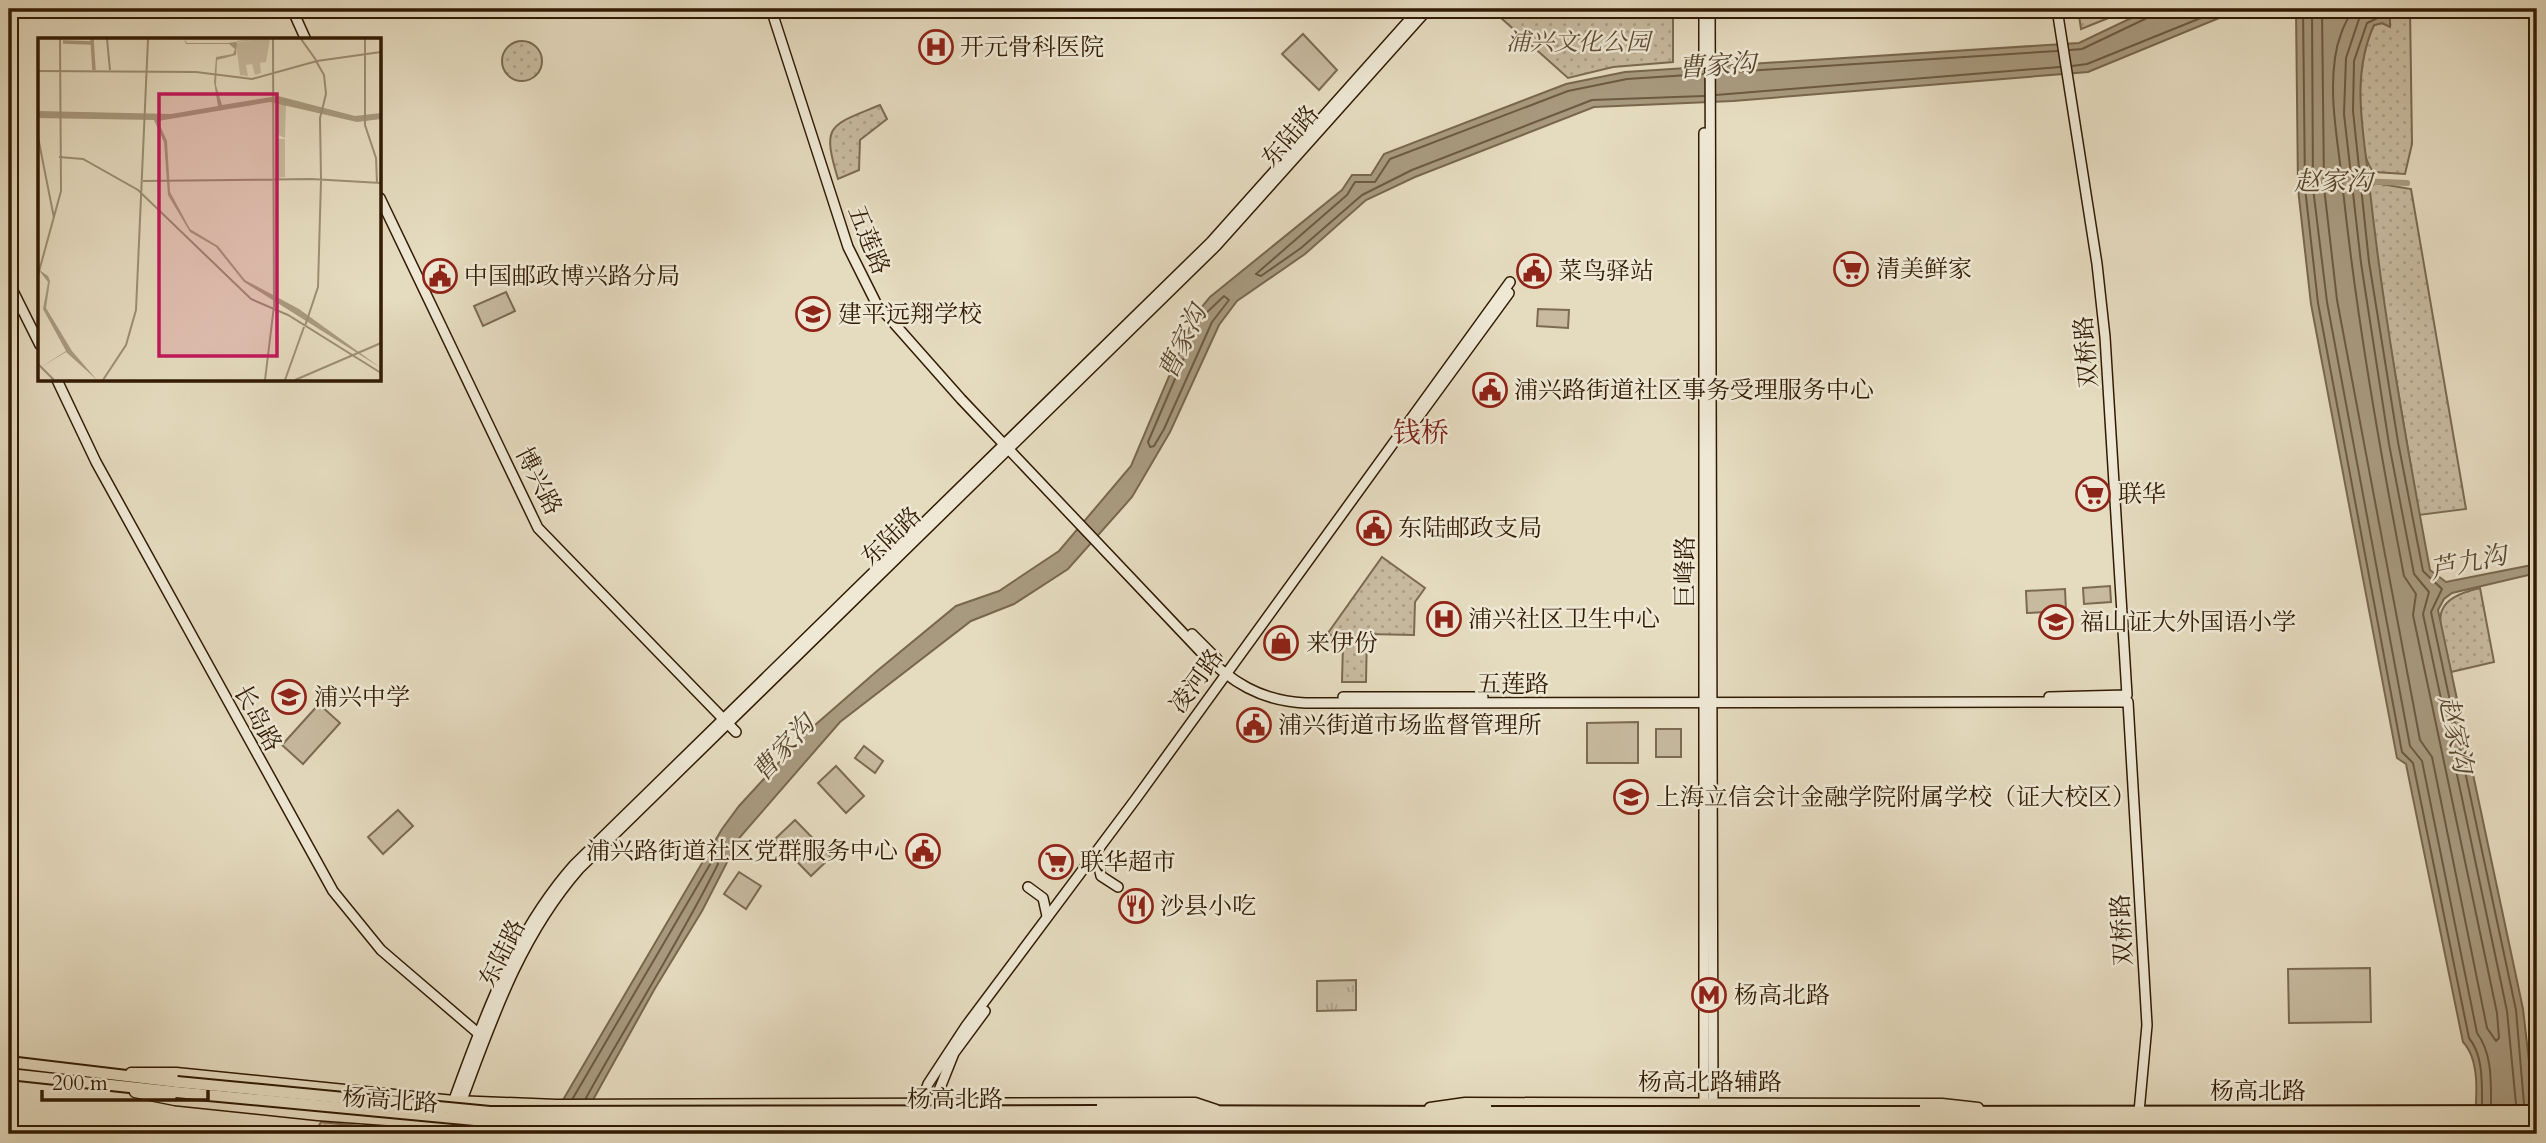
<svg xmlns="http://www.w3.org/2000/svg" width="2546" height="1143" viewBox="0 0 2546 1143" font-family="Cardo,'Noto Serif SC',serif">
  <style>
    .grass { fill: url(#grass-tufts); stroke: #7c6a51; stroke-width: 2 }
    .park { fill: url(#park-dots); stroke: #7c6a51; stroke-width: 2 }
    .pitch { fill: #c7ba9f; stroke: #7c6a51; stroke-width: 2 }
    .water { fill: #a89a7f; stroke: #79674d; stroke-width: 2 }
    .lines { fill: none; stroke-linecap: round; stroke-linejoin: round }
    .shore { stroke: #6d5a41; stroke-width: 2 }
    .canal { stroke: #a89a7f; stroke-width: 6 }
    .secondary-casing { stroke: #321b03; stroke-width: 12 }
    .primary-casing { stroke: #321b03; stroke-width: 13 }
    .highway-casing { stroke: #321b03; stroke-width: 14 }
    .secondary { stroke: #eee8d5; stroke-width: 9 }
    .primary { stroke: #e5dbbf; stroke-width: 10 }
    .highway { stroke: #e5dbbf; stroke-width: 10 }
    .highway-bridge-casing { stroke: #321b03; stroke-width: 14; stroke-linecap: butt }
    .highway-bridge { stroke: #e5dbbf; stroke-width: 10 }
    .labels { text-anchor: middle; stroke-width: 5; stroke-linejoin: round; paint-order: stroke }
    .park-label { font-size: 24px; font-style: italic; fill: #5f4b32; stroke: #eee8d5 }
    .poi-label { font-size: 24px; fill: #321b03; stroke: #eee8d5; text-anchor: start }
    .street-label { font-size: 24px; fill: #321b03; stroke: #eee8d5 }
    .water-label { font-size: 26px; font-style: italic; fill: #5b472e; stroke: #eee8d5 }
    .quarter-label { font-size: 28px; fill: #7a1f14; stroke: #eee8d5 }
    .inset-river { fill: none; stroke: #a89a7f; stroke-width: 3.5 }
    .inset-road { fill: none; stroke: #9d8e74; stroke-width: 2 }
    .view { fill: #c2185b; fill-opacity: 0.15; stroke: #c2185b; stroke-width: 3.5 }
    .inset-edge { fill: none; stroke: #321b03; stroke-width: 3.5 }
  </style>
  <defs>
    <pattern id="grass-tufts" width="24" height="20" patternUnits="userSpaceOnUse" patternTransform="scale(1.75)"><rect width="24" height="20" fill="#c7ba9f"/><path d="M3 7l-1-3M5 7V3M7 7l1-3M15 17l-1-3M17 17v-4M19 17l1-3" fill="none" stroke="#ab9f87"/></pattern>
    <pattern id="park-dots" width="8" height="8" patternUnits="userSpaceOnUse" patternTransform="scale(1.75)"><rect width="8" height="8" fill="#c7ba9f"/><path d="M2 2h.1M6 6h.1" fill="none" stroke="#ab9f87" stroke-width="1.8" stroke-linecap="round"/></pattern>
  </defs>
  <rect width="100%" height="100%" fill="#e5dbbf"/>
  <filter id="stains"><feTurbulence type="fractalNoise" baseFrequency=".00286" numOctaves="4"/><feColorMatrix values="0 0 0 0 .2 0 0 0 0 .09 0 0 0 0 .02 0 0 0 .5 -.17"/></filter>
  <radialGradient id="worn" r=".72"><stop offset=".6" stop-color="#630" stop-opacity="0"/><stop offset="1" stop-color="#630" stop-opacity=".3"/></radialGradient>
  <polygon class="grass" points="1356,980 1356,1010 1317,1011 1317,981"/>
  <g class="park">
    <polygon points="1491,9 1673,9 1673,62 1613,67 1568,78"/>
    <polygon points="2078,9 2131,9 2081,29"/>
    <path d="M2390,9H2410L2412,144L2405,174L2374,172C2358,158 2357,83 2361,61C2363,49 2368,37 2374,25L2382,23L2390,26Z"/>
    <circle cx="522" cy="61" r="20"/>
    <path d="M880,105L887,119L860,140L859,170L838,179C821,123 830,126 880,105Z"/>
    <polygon points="2375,183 2411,189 2466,509 2419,515 2376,261 2369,189"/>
    <polygon points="1382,557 1425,588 1415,602 1414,635 1367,634 1366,682 1342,682 1343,644 1328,633"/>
    <path d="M2480,588L2494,662L2451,672C2442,626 2422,601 2480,588Z"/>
    <polygon points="321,1122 417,1132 423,1134 314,1134"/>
  </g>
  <g class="pitch">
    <polygon points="1303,34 1337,70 1319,90 1282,54"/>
    <polygon points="506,292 515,311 483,326 474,306"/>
    <polygon points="1538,309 1569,310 1568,328 1537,326"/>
    <polygon points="2110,586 2111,602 2084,604 2083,588"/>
    <polygon points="2065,589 2066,611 2027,613 2026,591"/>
    <polygon points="319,704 340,723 303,764 282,745"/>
    <polygon points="1638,722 1638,763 1587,763 1587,723"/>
    <rect x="1656" y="729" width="25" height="28"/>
    <polygon points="864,746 883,761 875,773 855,758"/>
    <polygon points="836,766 864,796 846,813 818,783"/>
    <polygon points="398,810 413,826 383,854 368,837"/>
    <polygon points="795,820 831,857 811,876 775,839"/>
    <polygon points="739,872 761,886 746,909 724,894"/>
    <polygon points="2370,968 2371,1022 2289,1023 2288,969"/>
  </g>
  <g class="water">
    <polygon points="2150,9 2241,9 2088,72 1733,101 1594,107 1415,177 1366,200 1305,254 1237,301 1219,325 1170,432 1132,497 1068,569 1014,604 971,621 840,722 740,837 702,911 654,990 574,1134 543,1134 722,829 739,806 807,732 877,671 956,606 999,591 1059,551 1131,466 1195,315 1210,297 1342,190 1352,175 1371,175 1384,154 1566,84 1625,72 2079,43"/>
    <path d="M2296,9H2390V27L2382,23L2374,25C2351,76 2363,129 2369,182C2383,313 2406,441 2430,570L2446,582L2537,564V573L2452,593L2444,599L2438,610L2523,1009L2532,1087L2531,1134H2474C2475,1108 2483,1063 2463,1042L2406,764L2397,758L2311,304L2298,189Z"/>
  </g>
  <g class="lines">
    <g class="shore">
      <path d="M2303,9L2305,188L2318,303L2402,752L2413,763L2469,1038C2483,1055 2482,1082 2482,1104"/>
      <path d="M2312,9L2313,188L2327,302L2410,746L2422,761L2477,1033C2492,1053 2491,1081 2491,1104"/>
      <path d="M2322,9L2324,187L2337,300L2420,740L2432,757L2487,1028L2496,1041L2499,1038L2497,1013L2413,615L2416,594L2404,576C2379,445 2356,314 2342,181C2338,141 2329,99 2335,58C2337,42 2344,22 2354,9"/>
      <polyline points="2373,9 2359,19 2346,58 2344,114 2361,263 2389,444 2414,574 2429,592 2423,614 2507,1011 2516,1104"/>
      <polyline points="2383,9 2382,16 2367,23 2354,61 2353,111 2369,262 2398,442 2423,571 2442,589 2431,612 2516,1010 2524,1104"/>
      <polyline points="2070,50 2082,49 2147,18 2151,9"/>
      <polyline points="2072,66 2087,64 2223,9"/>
      <polyline points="1716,73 2057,51"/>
      <polyline points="1704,74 1627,79 1568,91 1390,159 1375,182 1355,182 1347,195 1256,274 1261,276 1301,248 1362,195 1412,170 1592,100 1704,96"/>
      <polyline points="1716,95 2060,67"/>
      <polygon points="1224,296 1229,300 1212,322 1164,429 1154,446 1150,447 1148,442 1201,318"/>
      <path d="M573,1098L712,861L717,860L718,864C678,944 629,1020 586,1098"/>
    </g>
    <polyline class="canal" points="2360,181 2407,183"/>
    <g class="secondary-casing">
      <g id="secondary">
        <polyline points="292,9 306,40"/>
        <path d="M771,9L848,247L876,303L961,399L1200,651C1231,682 1261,701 1305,703L2128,702L2147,1025L2139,1112"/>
        <polyline points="1704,9 1704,63"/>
        <polyline points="1710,9 1713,1109"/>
        <polyline points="380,198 538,528 736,732"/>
        <polyline points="9,283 40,345"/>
        <polyline points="57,380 96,462 333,891 381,950 479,1034"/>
        <polyline points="1414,423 1509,293"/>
        <polyline points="1192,634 1217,659"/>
        <polyline points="1343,697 1483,697"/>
        <polyline points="2049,697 2127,695 2105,337 2097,264 2057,9"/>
        <polyline points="1097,858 1101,876 1118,887"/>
        <polyline points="1028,887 1043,898 1047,916"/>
        <path d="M452,1105C483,1020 513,934 574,865L1211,242L1419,9"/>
        <path d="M459,1108C491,1023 518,939 579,869L1216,246L1428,9"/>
        <polyline points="919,1108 928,1084 966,1026 1135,800 1510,282"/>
        <polyline points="932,1108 954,1053 985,1011"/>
        <polyline points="1704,1109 1704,133"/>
        <polyline points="442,1134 448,1119"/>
        <polyline points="2134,1134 2137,1122"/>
      </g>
    </g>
    <g class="primary-casing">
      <g id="primary">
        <polyline points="131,1073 176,1073 454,1101 556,1105 1195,1103 1216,1110"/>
        <polyline points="135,1092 175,1100 318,1115 484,1127 1193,1128 1216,1122"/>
        <polyline points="1430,1108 1465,1103 1942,1104 1978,1108"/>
        <polyline points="1428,1123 1467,1129 1944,1130 1989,1125"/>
      </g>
    </g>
    <g class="highway-casing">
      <g id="highway">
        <polyline points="9,1062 177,1082"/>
        <polyline points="9,1074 176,1092"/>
        <polyline points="1097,1111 1491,1112"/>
        <polyline points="1920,1112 2537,1111"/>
        <polyline points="1096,1120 1490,1120"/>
        <polyline points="1920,1121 2537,1121"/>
      </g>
    </g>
    <use href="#secondary" class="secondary"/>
    <use href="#primary" class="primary"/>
    <use href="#highway" class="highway"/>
    <g class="highway-bridge-casing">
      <g id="highway-bridge">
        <polyline points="177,1082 490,1112 1097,1111"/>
        <polyline points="176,1092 475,1120 1096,1120"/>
        <polyline points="1491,1112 1920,1112"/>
        <polyline points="1490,1120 1920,1121"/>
      </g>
    </g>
    <use href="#highway-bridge" class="highway-bridge"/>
  </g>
  <defs>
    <g id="hospital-ring" transform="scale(1.75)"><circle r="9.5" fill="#eee8d5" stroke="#8f2418" stroke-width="1.5"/><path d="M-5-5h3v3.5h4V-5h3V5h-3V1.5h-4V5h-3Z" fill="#8f2418"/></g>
    <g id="supermarket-ring" transform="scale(1.75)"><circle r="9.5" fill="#eee8d5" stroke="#8f2418" stroke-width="1.5"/><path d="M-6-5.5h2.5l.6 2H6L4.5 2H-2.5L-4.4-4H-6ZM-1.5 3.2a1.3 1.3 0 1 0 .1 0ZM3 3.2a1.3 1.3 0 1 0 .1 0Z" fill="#8f2418"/></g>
    <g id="civic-ring" transform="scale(1.75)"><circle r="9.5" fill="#eee8d5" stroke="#8f2418" stroke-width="1.5"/><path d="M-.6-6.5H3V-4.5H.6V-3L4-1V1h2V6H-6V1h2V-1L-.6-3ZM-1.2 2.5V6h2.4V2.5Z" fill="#8f2418"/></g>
    <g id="school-ring" transform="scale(1.75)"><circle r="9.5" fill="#eee8d5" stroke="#8f2418" stroke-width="1.5"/><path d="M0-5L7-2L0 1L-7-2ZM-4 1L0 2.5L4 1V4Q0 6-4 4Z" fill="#8f2418"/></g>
    <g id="shop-ring" transform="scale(1.75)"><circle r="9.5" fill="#eee8d5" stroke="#8f2418" stroke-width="1.5"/><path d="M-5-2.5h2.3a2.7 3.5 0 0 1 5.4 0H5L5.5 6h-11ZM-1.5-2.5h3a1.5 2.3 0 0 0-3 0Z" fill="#8f2418"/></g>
    <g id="restaurant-ring" transform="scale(1.75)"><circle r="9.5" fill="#eee8d5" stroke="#8f2418" stroke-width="1.5"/><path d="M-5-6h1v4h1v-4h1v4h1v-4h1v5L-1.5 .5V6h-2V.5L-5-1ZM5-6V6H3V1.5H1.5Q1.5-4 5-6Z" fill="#8f2418"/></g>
    <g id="metro-ring" transform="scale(1.75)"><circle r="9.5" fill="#eee8d5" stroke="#8f2418" stroke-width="1.5"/><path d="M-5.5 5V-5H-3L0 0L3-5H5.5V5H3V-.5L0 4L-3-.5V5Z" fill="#8f2418"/></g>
  </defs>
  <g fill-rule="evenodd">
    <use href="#hospital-ring" x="936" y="47"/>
    <use href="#supermarket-ring" x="1851" y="269"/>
    <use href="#civic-ring" x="1534" y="271"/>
    <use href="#civic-ring" x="440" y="276"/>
    <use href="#school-ring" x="813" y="314"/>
    <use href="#civic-ring" x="1490" y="390"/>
    <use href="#supermarket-ring" x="2093" y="494"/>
    <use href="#civic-ring" x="1374" y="528"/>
    <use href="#hospital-ring" x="1444" y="619"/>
    <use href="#school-ring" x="2056" y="622"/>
    <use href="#shop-ring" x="1281" y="643"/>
    <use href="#school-ring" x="289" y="697"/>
    <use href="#civic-ring" x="1254" y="725"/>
    <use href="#school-ring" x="1631" y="797"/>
    <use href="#civic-ring" x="923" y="851"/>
    <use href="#supermarket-ring" x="1056" y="862"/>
    <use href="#restaurant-ring" x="1136" y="906"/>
    <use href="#metro-ring" x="1709" y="995"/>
  </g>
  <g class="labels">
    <g class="park-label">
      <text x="1578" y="50">浦兴文化公园</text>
    </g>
    <g class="poi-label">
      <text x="960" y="55">开元骨科医院</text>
      <text x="1876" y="277">清美鲜家</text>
      <text x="1558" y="279">菜鸟驿站</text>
      <text x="464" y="284">中国邮政博兴路分局</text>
      <text x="838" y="322">建平远翔学校</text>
      <text x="1514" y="398">浦兴路街道社区事务受理服务中心</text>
      <text x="2118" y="502">联华</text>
      <text x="1398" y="536">东陆邮政支局</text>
      <text x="1468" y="627">浦兴社区卫生中心</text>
      <text x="2080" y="630">福山证大外国语小学</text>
      <text x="1306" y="651">来伊份</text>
      <text x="314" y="705">浦兴中学</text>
      <text x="1278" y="733">浦兴街道市场监督管理所</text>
      <text x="1656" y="805">上海立信会计金融学院附属学校（证大校区）</text>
      <text x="898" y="859" text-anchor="end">浦兴路街道社区党群服务中心</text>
      <text x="1080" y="870">联华超市</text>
      <text x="1160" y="914">沙县小吃</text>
      <text x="1734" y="1003">杨高北路</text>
    </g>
    <g class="street-label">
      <text transform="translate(1290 136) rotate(-49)" y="8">东陆路</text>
      <text transform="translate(869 240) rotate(68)" y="8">五莲路</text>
      <text transform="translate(2086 352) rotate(-95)" y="8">双桥路</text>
      <text transform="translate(539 481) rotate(63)" y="8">博兴路</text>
      <text transform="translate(891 536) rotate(-44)" y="8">东陆路</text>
      <text transform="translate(1685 572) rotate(-90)" y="8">巨峰路</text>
      <text transform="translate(1196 681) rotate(-54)" y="8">凌河路</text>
      <text x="1513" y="692">五莲路</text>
      <text transform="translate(258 718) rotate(61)" y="8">长岛路</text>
      <text transform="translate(2122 930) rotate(-93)" y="8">双桥路</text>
      <text transform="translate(502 953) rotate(-63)" y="8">东陆路</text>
      <text x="1710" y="1090">杨高北路辅路</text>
      <text x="2258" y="1099">杨高北路</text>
      <text x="955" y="1107">杨高北路</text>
      <text transform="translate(390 1100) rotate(4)" y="8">杨高北路</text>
    </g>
    <g class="water-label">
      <text transform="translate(1717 65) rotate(-4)" y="9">曹家沟</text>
      <text x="2333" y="190">赵家沟</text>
      <text transform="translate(1182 342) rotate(-65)" y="9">曹家沟</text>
      <text transform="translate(2468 562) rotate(-12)" y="9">芦九沟</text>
      <text transform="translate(2456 734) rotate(78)" y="9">赵家沟</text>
      <text transform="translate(783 748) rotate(-48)" y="9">曹家沟</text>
    </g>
    <g class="quarter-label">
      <text x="1421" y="442">钱桥</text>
    </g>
  </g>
  <g transform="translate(38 38)">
    <rect width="343" height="343" fill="#e5dbbf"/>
    <path d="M219,1H232L228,24L222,25L223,35L217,37L214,26L208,27L210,38L202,37L198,5ZM238,65L248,66L247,100L238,96ZM240,101H247V139L239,140Z" fill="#c7ba9f"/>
    <path d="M146,1L149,5H190L219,1L199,3L198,17L179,22L178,47L184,67L240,58L317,78L343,75V81L319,84L232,64L120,83L129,103L132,154L152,191L180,208L207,242L261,271L343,330L206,244L178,209L152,194L130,157L126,104L116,82L0,80V73L133,76L180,68L176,44L178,19L195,16L197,11L191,6H148ZM0,231L10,238L12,243L8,270L34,313L59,342L28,314L0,331L28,313L5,271L10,244Z" fill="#a89a7f"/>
    <path class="inset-river" d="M54,1L56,32M25,4L54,5"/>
    <path class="inset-road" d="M69,1L72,32M263,1L278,22M327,1V87L338,120L339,145M278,23L286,37L288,56L282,80L283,141M0,33L158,34L214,41L279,23L343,14M0,99L16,180M21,119L45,121L100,152L213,261L250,277L343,335M105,143L273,141L343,145M0,237L23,153L22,1M267,288L280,249L283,142M0,326L16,342M65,342L88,307L98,272L110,1M227,342L236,268L235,1M247,342L266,289M257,342L343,305"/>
    <path class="view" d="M121,56H239V318H121Z"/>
    <rect width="343" height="343" class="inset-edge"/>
  </g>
  <rect width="2546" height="1143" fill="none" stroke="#e5dbbf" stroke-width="35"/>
  <rect x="10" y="10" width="2525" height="1122" fill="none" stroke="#321b03" stroke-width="3.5"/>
  <rect x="18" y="18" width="2511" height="1108" fill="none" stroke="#321b03" stroke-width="2"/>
  <path d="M42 1090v10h166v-10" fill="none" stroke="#321b03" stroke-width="3.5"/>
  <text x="52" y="1090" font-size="21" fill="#321b03" stroke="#eee8d5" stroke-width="5" paint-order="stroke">200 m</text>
  <rect width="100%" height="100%" filter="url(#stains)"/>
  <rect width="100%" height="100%" fill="url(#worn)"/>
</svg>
